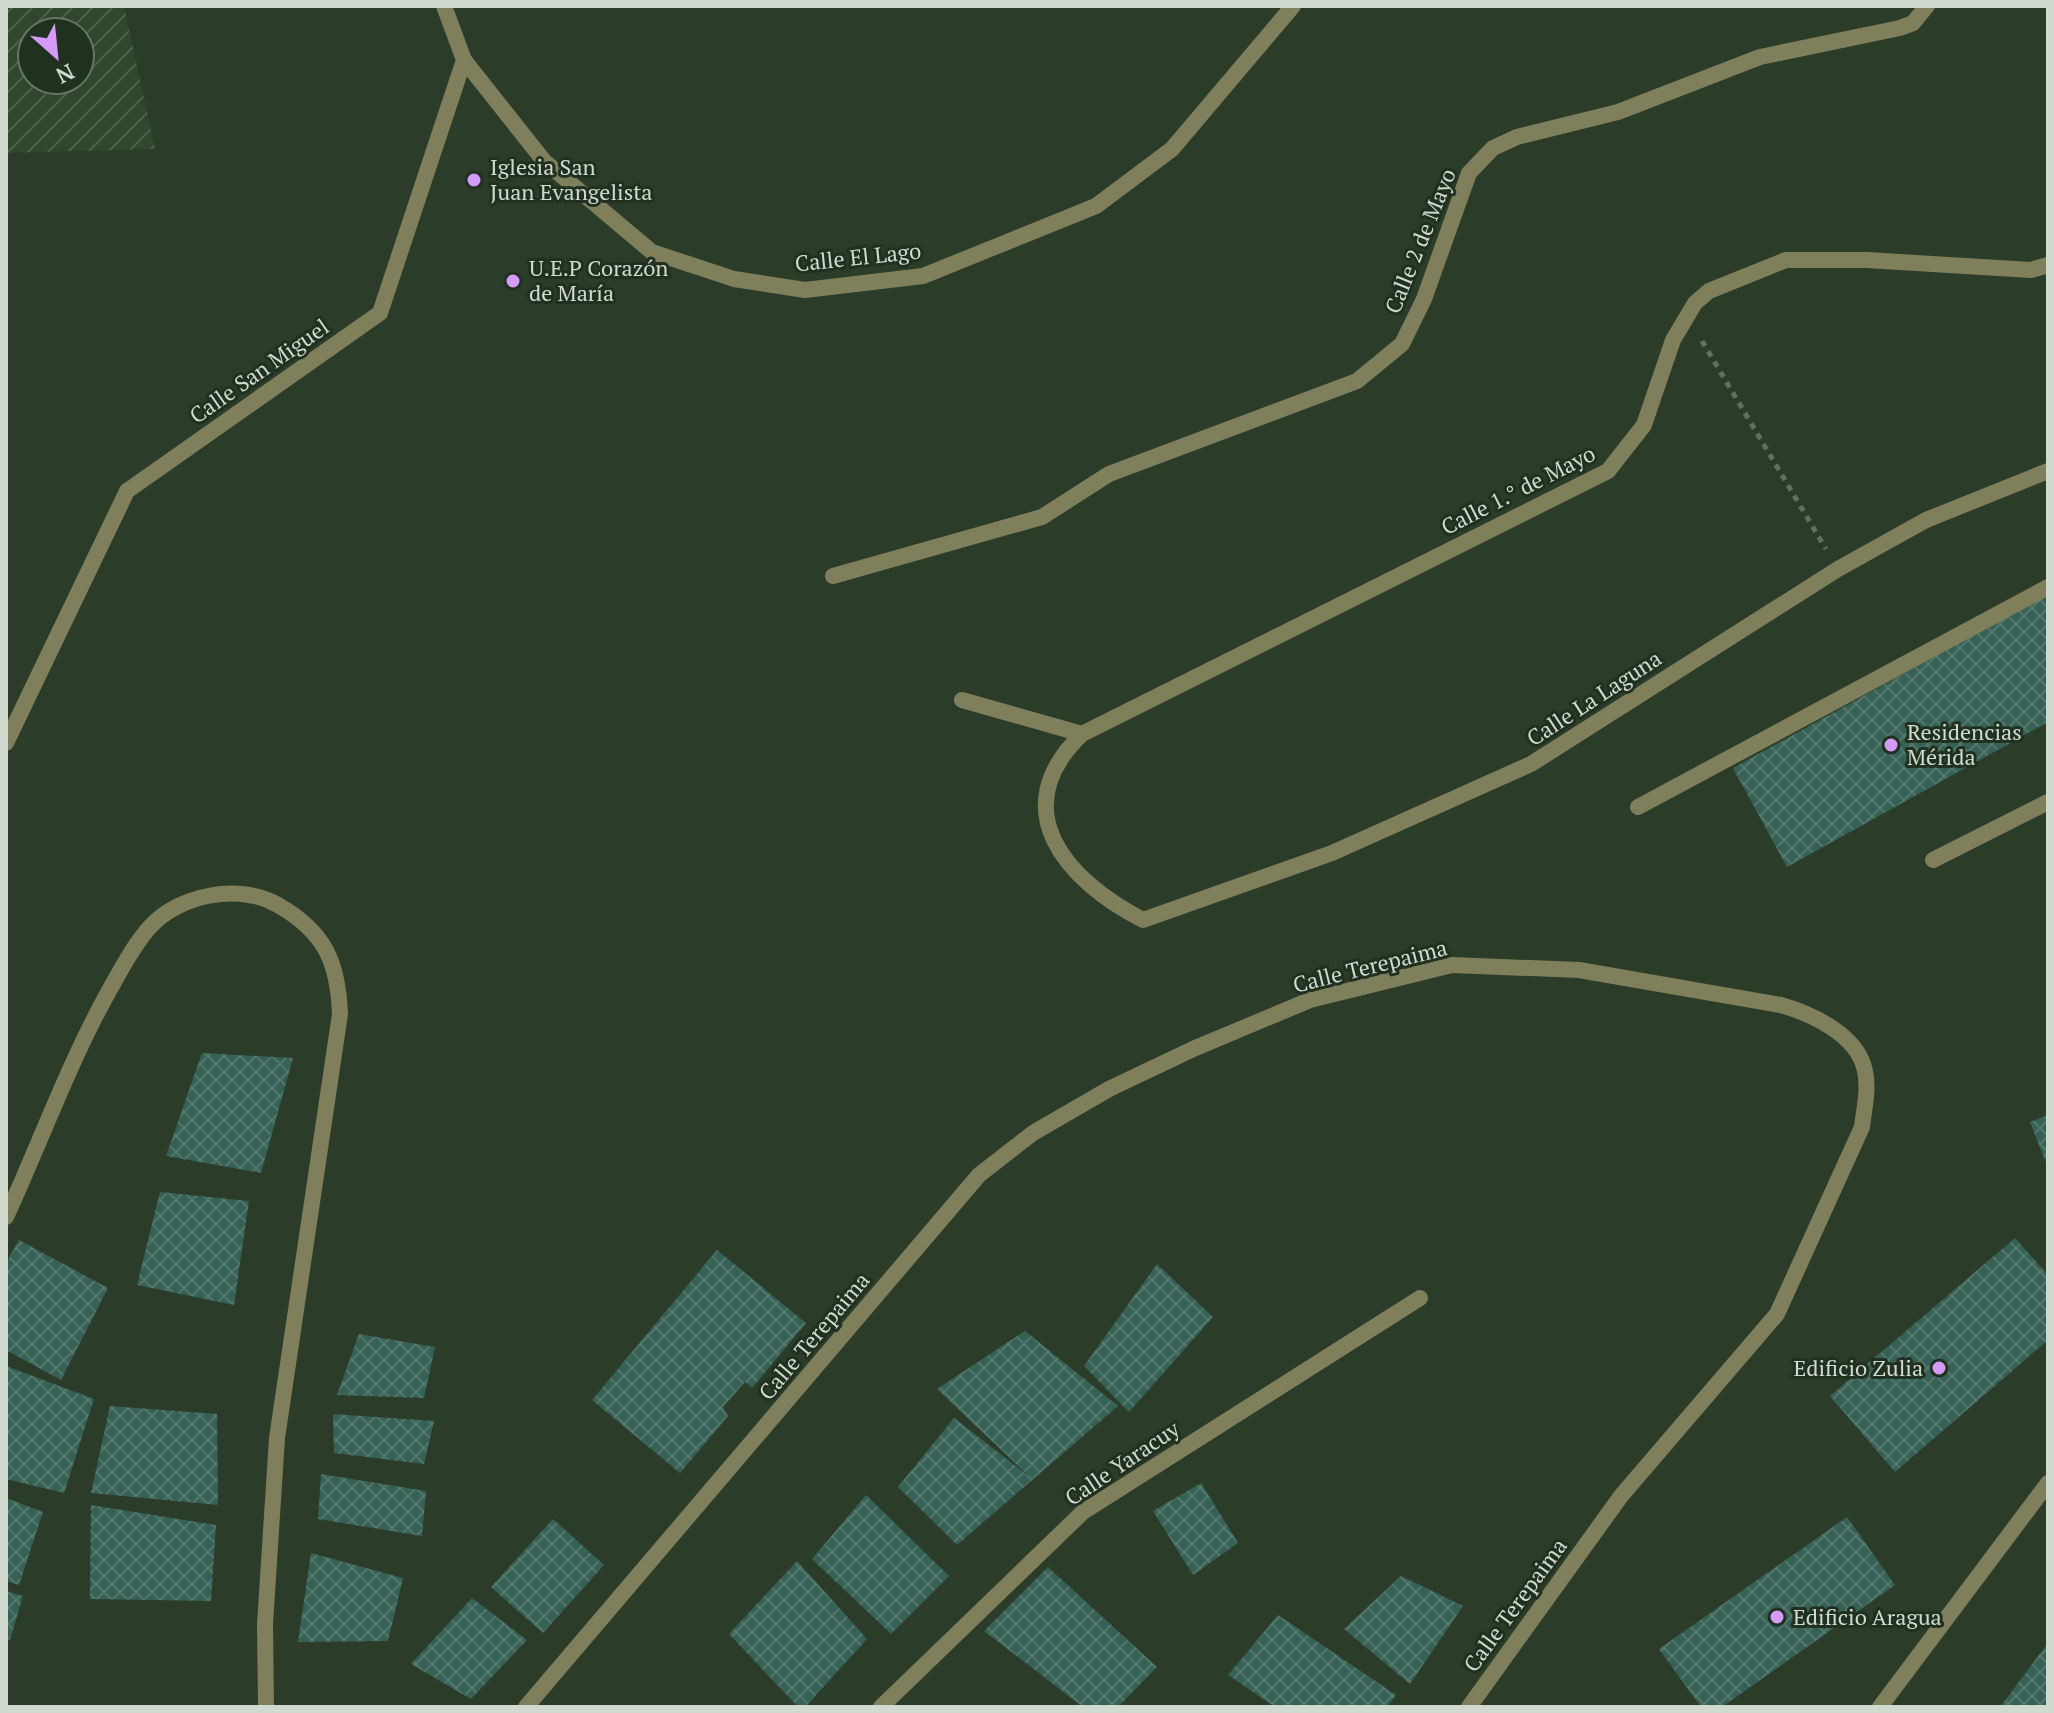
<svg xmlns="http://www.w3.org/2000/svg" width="2054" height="1713" viewBox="0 0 2054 1713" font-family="'PT Serif',serif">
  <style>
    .industrial { fill: url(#industrial-furrows); fill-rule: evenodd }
    .building { fill: url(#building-cross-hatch) }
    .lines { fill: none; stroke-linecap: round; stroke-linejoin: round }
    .path { stroke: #61705f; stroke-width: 5; stroke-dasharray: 6 6; stroke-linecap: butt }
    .service { stroke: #7f7f5c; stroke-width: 16 }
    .minor { stroke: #7f7f5c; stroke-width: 16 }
    .poi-dot { fill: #d69bfa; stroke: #21311f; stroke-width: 3 }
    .labels { text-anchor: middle; stroke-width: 6; stroke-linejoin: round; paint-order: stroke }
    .poi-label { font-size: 22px; fill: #d0dace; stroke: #21311f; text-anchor: start }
    .street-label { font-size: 22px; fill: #d0dace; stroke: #21311f }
  </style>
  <defs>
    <pattern id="industrial-furrows" width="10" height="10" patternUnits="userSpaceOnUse" patternTransform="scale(2)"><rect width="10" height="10" fill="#31462e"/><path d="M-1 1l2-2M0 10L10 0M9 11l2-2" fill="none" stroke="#4e604b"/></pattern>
    <pattern id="building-cross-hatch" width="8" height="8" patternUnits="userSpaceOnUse" patternTransform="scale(2)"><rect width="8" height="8" fill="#366156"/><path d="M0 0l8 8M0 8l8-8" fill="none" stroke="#52776d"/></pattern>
  </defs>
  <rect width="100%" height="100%" fill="#2b3c29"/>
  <path class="industrial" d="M6,6H124L155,149L6,153ZM32,32H80V80H32Z"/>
  <g class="building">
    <polygon points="2048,594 2048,722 1787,867 1733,768"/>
    <polygon points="202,1053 293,1058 261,1173 166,1156"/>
    <polygon points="2048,1115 2048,1168 2030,1122"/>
    <polygon points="160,1192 249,1201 234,1305 137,1285"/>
    <polygon points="2015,1238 2048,1275 2048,1340 1895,1472 1830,1396"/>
    <polygon points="19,1240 108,1288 61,1380 6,1350 6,1263"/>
    <polygon points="717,1250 806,1323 752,1388 745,1382 723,1407 728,1416 680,1473 592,1400"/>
    <polygon points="1157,1264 1213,1317 1129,1412 1084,1366"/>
    <polygon points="1025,1331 1118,1406 957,1545 898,1487 954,1418 1031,1478 937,1389"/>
    <polygon points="359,1334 435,1347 424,1398 337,1395"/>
    <polygon points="6,1366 94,1399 64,1493 6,1479"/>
    <polygon points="110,1406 217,1414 218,1505 91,1493"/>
    <polygon points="333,1414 434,1421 424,1464 334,1453"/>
    <polygon points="321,1474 426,1491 422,1536 318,1519"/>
    <polygon points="1201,1483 1238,1543 1193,1575 1153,1511"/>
    <polygon points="866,1495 949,1576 891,1634 812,1559"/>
    <polygon points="6,1498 43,1512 19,1585 6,1581"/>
    <polygon points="91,1505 216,1525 211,1601 90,1599"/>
    <polygon points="1847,1517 1895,1585 1722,1707 1701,1707 1659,1649"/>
    <polygon points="553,1519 604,1565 543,1633 491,1587"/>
    <polygon points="311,1553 403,1578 388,1641 298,1642"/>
    <polygon points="797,1561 867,1639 805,1707 798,1707 729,1634"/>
    <polygon points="1048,1567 1157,1667 1118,1707 1083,1707 984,1631"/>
    <polygon points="1401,1576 1463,1606 1410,1684 1344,1629"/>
    <polygon points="6,1591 23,1596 10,1640 6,1639"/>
    <polygon points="472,1598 527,1640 471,1699 411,1664"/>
    <polygon points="1278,1615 1396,1695 1387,1707 1275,1707 1228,1675"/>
    <polygon points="2048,1643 2048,1707 2000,1707"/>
  </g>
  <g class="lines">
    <polyline class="path" points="1702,341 1826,549"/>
    <g class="service">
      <polyline points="1638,807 2048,587"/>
      <polyline points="1933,860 2048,802"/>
    </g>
    <g class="minor">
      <polyline points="464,60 544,161 652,252 734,279 805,290 923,276 1096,206 1172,149 1293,6"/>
      <polyline points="833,576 1042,517 1109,474 1357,381 1402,344 1424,299 1469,173 1493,148 1517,137 1618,112 1760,57 1900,28 1913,23 1927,6"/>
      <path d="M962,700L1082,734C1003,810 1067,881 1143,920L1332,853L1531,764L1838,569L1926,520L2048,471"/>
      <polyline points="1082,734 1608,471 1644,425 1673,340 1695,303 1709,291 1786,260 1867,260 2031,270 2048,265"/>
      <polyline points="6,743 127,491 380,313 464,60 444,6"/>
      <path d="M6,1217C41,1141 69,1062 110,989C122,968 133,946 149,928C179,894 240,883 278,905C325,932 338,962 340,1014L277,1438L265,1624L266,1707"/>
      <path d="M526,1707L979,1175L1033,1133L1109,1089L1193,1049L1310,1000L1452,965L1579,970L1781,1005C1812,1014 1858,1035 1865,1071C1869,1089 1864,1109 1862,1127L1777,1314L1621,1496L1469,1707"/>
      <polyline points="881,1707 1083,1512 1420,1298"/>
      <polyline points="1880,1707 2048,1483"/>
    </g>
  </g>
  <g class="poi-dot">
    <circle cx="474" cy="180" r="8"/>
    <circle cx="513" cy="281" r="8"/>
    <circle cx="1891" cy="745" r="8"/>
    <circle cx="1939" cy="1368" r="8"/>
    <circle cx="1777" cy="1617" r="8"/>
  </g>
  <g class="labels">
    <g class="poi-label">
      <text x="490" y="175">Iglesia San<tspan x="490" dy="25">Juan Evangelista</tspan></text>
      <text x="529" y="276">U.E.P Corazón<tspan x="529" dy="25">de María</tspan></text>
      <text x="1907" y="740">Residencias<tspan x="1907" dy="25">Mérida</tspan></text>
      <text x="1923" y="1376" text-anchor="end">Edificio Zulia</text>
      <text x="1793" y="1625">Edificio Aragua</text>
    </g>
    <g class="street-label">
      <text transform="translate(1420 241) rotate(-68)" y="8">Calle 2 de Mayo</text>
      <text transform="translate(858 257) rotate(-6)" y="8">Calle El Lago</text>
      <text transform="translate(259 371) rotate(-35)" y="8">Calle San Miguel</text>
      <text transform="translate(1518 490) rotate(-27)" y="8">Calle 1.° de Mayo</text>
      <text transform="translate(1594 698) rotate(-33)" y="8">Calle La Laguna</text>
      <text transform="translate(1370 966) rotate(-14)" y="8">Calle Terepaima</text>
      <text transform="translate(814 1336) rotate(-50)" y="8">Calle Terepaima</text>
      <text transform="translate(1122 1463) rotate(-34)" y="8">Calle Yaracuy</text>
      <text transform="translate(1515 1605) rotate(-54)" y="8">Calle Terepaima</text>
    </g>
  </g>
  <rect width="2054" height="1713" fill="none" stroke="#d0dace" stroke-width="16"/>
  <g transform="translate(56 56) rotate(153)"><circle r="38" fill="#21311f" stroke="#677565" stroke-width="2"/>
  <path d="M0-6L14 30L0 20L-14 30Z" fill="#d69bfa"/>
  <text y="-12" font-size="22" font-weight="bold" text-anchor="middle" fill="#d0dace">N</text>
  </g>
</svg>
